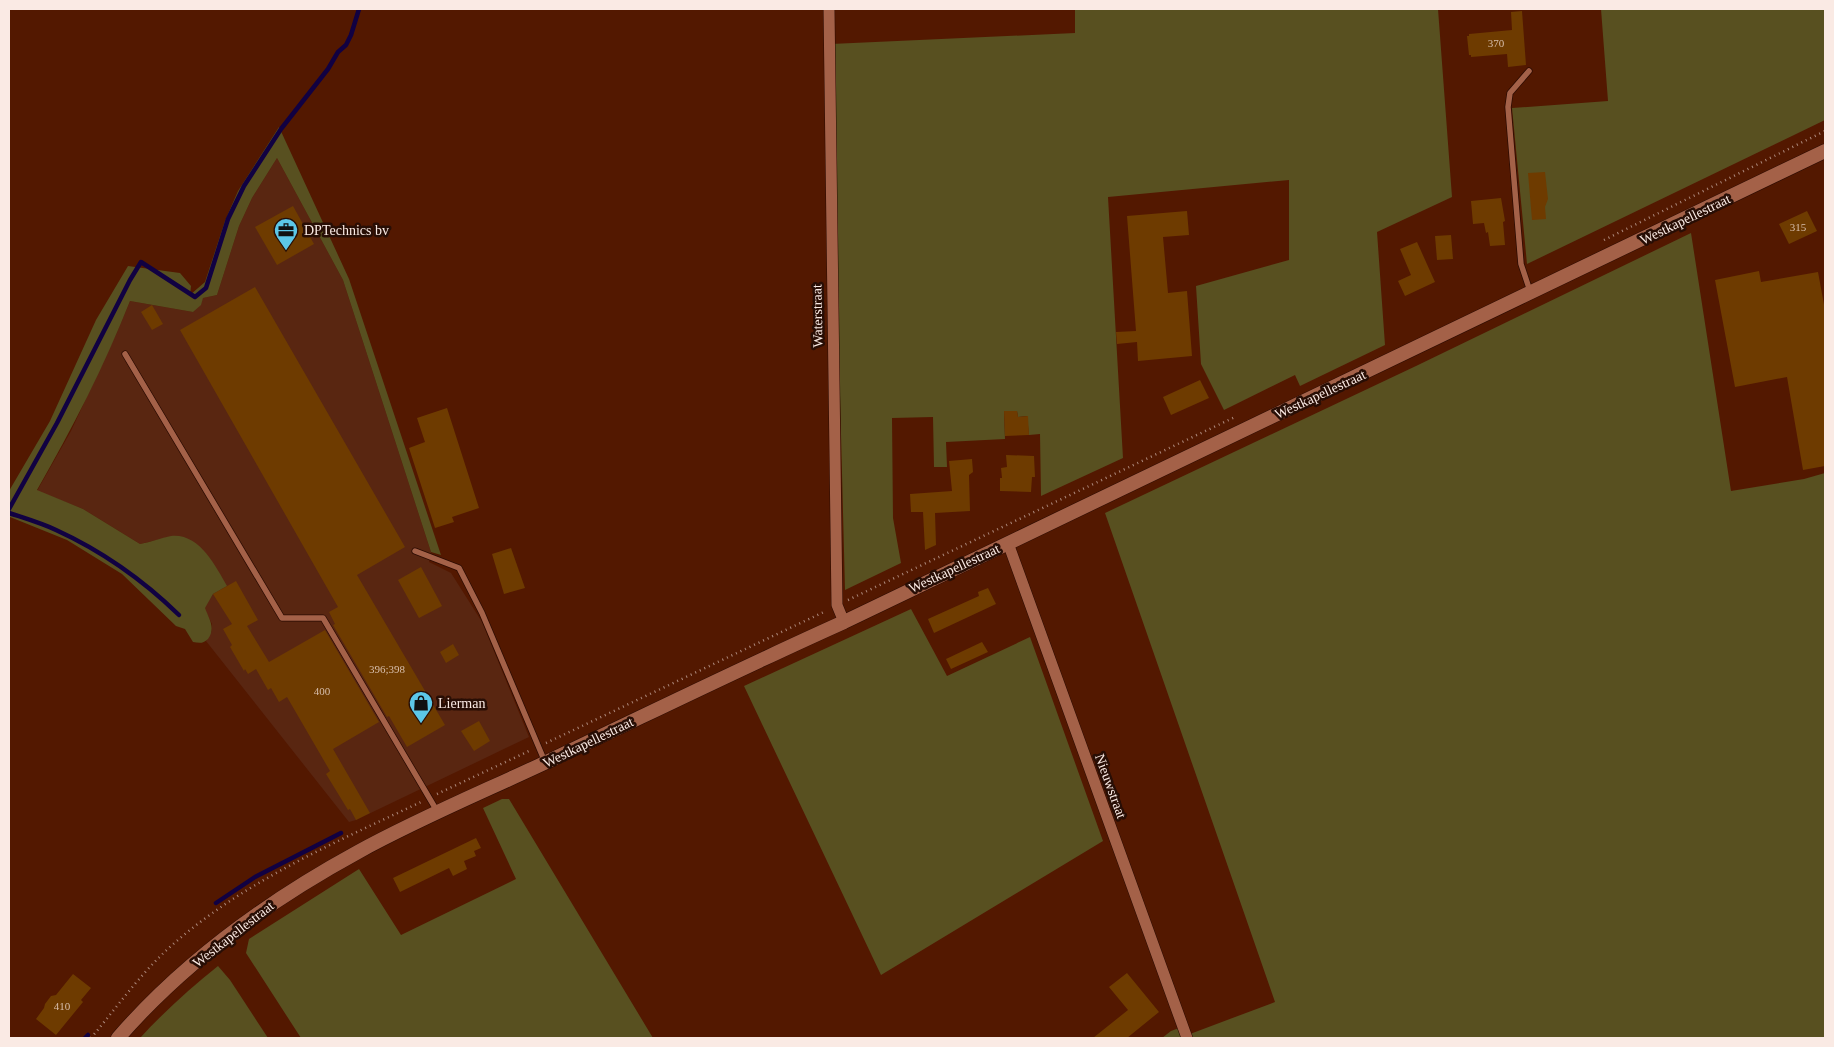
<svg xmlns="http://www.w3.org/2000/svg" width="1834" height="1047" viewBox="0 0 1834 1047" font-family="Georgia,serif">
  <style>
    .built { fill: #592611 }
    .green { fill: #585020 }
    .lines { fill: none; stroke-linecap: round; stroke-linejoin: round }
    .stream { stroke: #110142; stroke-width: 4.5 }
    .building { fill: #6e3b00 }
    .service-casing { stroke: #2b0b02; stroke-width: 7 }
    .minor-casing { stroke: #2b0b02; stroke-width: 12 }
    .tertiary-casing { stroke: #2b0b02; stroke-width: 15 }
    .path { stroke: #ad897b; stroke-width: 2.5; stroke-dasharray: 1 4; stroke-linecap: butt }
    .service { stroke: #a46148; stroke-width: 5.5 }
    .minor { stroke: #a46148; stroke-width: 11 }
    .tertiary { stroke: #a46148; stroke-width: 14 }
    .labels { text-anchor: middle; stroke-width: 5; stroke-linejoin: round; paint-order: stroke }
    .number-label { font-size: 11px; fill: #d7beab }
    .street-label { font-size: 14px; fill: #faeae4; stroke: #280e05 }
    .poi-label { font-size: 14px; fill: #faeae4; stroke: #280e05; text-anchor: start }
  </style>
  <rect width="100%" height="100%" fill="#531800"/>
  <polygon class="built" points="277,158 343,280 431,552 429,562 451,573 482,622 529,737 356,820 349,822 206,641 212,631 212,624 204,608 213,594 169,537 140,544 83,509 37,491 71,431 118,330 130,301 193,312 203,298 217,295 239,226 252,198"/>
  <g class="green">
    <polygon points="1075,9 1438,9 1452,197 1377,232 1385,345 1300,386 1295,375 1224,410 1201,364 1196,286 1289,260 1289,180 1108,197 1123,458 1041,496 1040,434 1029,435 1027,416 1018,417 1017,411 1004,411 1005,439 946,442 947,467 934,467 933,417 892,418 893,518 901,563 845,590 831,44 1075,33"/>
    <polygon points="1601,9 1825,9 1825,120 1527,264 1512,108 1608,101"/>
    <path d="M279,127L349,279L441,555L431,552L343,280L277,158L252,198L239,226L217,295L203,298L201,305L193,312L130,301C104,367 72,429 37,490L83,509L140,544C151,542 161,538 171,536C199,533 215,565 227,586L213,594L205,608C209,619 216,628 208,639C203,644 199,643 193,642L185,629L176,626L122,574L67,540L10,517L9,491L50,421L96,320L128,266L180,273L191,286L190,295L205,282L225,221L238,191Z"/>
    <polygon points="1691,233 1731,491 1804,479 1825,473 1825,1038 1192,1038 1190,1034 1275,1002 1105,513 1416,366"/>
    <polygon points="911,609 947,676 1030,637 1103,841 881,975 744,686"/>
    <polygon points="502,799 509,799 653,1038 301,1038 246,953 249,939 359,869 401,935 516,879 483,808"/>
    <path d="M218,966L230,980L268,1038H140C164,1012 190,988 218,966Z"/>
    <polygon points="1179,1028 1183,1038 1162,1038 1171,1031"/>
  </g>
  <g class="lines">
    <g class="stream">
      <polyline points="9,509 57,423 130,280 141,262 195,297 206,288 228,219 244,186 281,129 328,69 338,52 346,45 351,35 359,9"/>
      <path d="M9,513C24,518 41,523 56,530C102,551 143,580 179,615"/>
      <polyline points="216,903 255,877 341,833"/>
      <polyline points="85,1038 88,1035"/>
    </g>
  </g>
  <g class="building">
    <polygon points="1522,11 1526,65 1508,67 1507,54 1471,57 1471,55 1469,55 1467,36 1469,36 1469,34 1512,30 1511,12"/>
    <polygon points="1545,172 1548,199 1545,207 1546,219 1532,220 1528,173"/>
    <polygon points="1501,198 1505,221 1503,222 1505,245 1490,246 1488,232 1486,233 1484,223 1473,224 1471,201"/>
    <polygon points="293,206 314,244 277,265 255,227"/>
    <polygon points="1187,211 1189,235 1163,237 1168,293 1187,291 1192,356 1138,361 1137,342 1117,344 1116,332 1136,331 1127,216"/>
    <polygon points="1807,211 1817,231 1789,244 1779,224"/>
    <polygon points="1451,235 1453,259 1437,260 1435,236"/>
    <polygon points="1417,242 1435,282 1405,296 1398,281 1411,275 1400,249"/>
    <polygon points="1759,271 1761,282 1818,272 1825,310 1825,466 1803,470 1787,377 1735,387 1715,280"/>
    <polygon points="255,287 405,547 357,575 445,725 407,747 389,716 387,717 333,625 335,624 329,612 338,607 180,330"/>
    <polygon points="152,305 163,324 152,330 141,312"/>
    <polygon points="1200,380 1209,398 1171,415 1163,397"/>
    <polygon points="447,408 479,508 452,517 454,522 435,528 409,448 425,442 417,418"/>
    <polygon points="1004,411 1017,411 1018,417 1028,416 1029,435 1005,436"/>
    <polygon points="1006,455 1034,456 1035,477 1032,477 1031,492 1000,491 1000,478 1002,478 1001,468 1007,467"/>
    <polygon points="972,459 973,472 969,475 970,511 935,513 936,545 925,550 923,512 911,512 910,494 952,491 949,461"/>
    <polygon points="511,548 525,588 504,594 492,554"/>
    <polygon points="421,567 442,606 419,618 398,580"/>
    <polygon points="236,581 258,620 247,626 269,662 325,630 379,722 333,749 370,813 356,820 350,809 348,810 326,774 330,771 287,697 279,702 271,688 268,690 256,669 248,674 245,669 244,671 230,647 232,645 223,629 232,624 213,594"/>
    <polygon points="988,588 996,604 934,633 928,619 979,596 978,592"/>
    <polygon points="982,642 988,652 951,669 946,659"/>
    <polygon points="453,644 459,655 446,663 440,652"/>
    <polygon points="479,721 490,741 474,751 461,731"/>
    <polygon points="476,838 481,848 474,851 476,856 464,861 467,869 453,876 449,868 400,892 393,878"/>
    <polygon points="1127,973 1159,1012 1127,1038 1093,1038 1128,1010 1109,987"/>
    <polygon points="73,974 91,988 81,1000 83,1002 56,1035 36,1019 44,1008 45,1004 51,996 56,995"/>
  </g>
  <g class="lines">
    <g class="service-casing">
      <g id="service">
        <polyline points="1529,71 1510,93 1508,107 1521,264 1530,291"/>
        <polyline points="125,354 282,618 323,618 437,811"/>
        <polyline points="415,551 459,568 482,613 545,762"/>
      </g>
    </g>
    <g class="minor-casing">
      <g id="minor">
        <polyline points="829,9 837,605 844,622"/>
        <polyline points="1008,543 1187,1038"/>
      </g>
    </g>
    <g class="tertiary-casing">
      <path id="tertiary" d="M118,1038C185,961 268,901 358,852C416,820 478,794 538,766C640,718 741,668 844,622L1825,151"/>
    </g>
    <g class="path">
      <polyline points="1604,240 1825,131"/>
      <polyline points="848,600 1235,417"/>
      <polyline points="546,743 826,611"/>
      <polyline points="437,794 529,751"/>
      <path d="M91,1038C117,1007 141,973 171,946C244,881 334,843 421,802"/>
    </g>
    <use href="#service" class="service"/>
    <use href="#minor" class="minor"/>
    <use href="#tertiary" class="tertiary"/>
  </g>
  <defs>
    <g id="office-pin" transform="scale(1.25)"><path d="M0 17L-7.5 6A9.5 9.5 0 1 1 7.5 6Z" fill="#5cc7e8" stroke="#280e05"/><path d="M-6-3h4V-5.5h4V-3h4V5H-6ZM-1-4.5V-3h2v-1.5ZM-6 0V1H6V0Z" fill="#111"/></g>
    <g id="shop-pin" transform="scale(1.25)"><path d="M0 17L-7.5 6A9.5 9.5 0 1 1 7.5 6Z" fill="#5cc7e8" stroke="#280e05"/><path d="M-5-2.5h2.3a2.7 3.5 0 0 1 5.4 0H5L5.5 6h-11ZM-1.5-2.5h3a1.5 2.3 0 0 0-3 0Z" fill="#111"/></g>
  </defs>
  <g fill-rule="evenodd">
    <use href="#office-pin" x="286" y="230"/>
    <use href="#shop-pin" x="421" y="703"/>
  </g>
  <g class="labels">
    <g class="number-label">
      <text x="1496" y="47">370</text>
      <text x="1798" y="231">315</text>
      <text x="387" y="673">396;398</text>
      <text x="322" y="695">400</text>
      <text x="62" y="1010">410</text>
    </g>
    <g class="street-label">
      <text transform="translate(1685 219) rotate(-26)" y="5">Westkapellestraat</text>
      <text transform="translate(817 316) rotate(-91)" y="5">Waterstraat</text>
      <text transform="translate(1320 394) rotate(-25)" y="5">Westkapellestraat</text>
      <text transform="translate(954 568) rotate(-25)" y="5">Westkapellestraat</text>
      <text transform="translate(588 742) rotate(-26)" y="5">Westkapellestraat</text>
      <text transform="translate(1111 786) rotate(70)" y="5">Nieuwstraat</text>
      <text transform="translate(233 934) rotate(-38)" y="5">Westkapellestraat</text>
    </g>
    <g class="poi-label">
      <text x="304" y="235">DPTechnics bv</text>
      <text x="438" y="708">Lierman</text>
    </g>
  </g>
  <rect width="1834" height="1047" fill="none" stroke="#faeae4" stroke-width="20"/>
</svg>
